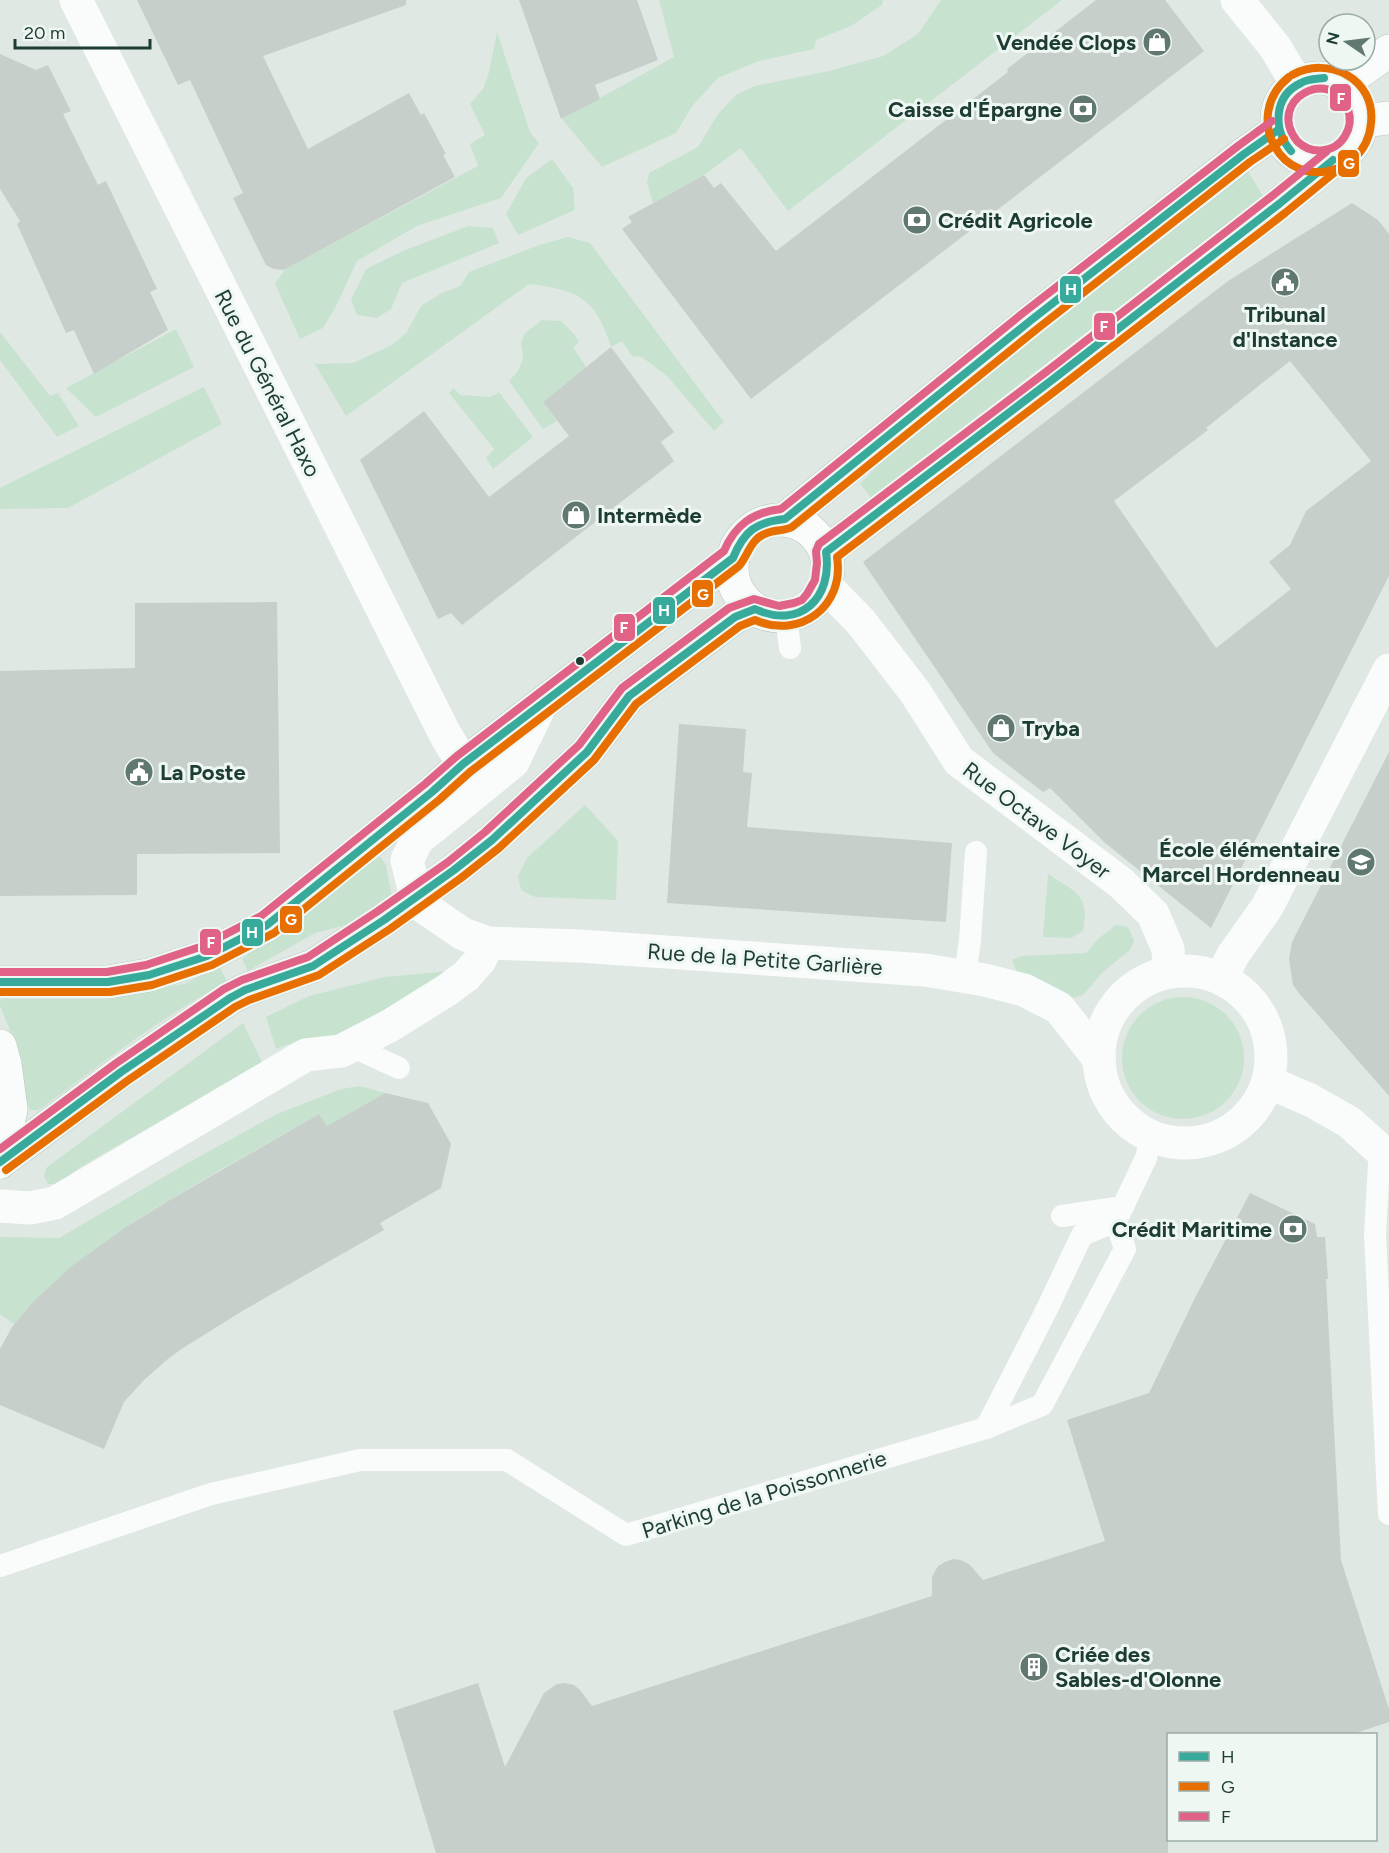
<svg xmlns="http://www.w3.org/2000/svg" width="1389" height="1853" viewBox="0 0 1389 1853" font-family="Figtree,sans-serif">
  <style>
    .green { fill: #c7e3cf }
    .building { fill: #c7cfcb; fill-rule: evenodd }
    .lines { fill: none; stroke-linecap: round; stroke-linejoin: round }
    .secondary-casing { stroke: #b9c5c0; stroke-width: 34 }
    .service { stroke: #fafcfb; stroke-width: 22 }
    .minor { stroke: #fafcfb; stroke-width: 33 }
    .tertiary { stroke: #fafcfb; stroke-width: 33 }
    .secondary { stroke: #fafcfb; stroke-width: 33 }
    .bus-1-casing { stroke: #eef7f2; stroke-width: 12 }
    .bus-2-casing { stroke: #eef7f2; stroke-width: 12 }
    .bus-3-casing { stroke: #eef7f2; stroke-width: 12 }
    .bus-1 { stroke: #38aa9b; stroke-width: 8 }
    .bus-2 { stroke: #e76f00; stroke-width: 8 }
    .bus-3 { stroke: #e06287; stroke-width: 8 }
    .bus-dot { fill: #1d3c33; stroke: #eef7f2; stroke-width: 2 }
    .labels { text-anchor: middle; stroke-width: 6; stroke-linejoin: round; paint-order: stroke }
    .poi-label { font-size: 22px; font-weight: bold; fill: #1d3c33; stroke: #eef7f2; text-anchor: start }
    .street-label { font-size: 22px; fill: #1d3c33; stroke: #eef7f2 }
    .line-badge { stroke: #eef7f2; stroke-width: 2 }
    .badge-label { font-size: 16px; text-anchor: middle; font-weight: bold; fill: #fff }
  </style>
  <rect width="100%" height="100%" fill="#e0e8e4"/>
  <g class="green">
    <polygon points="659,0 883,0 882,5 851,26 816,40 814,49 759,61 718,78 693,105 676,133 602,167 562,119 674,57"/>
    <polygon points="941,0 1062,0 788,211 741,148 704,175 653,203 647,183 649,173 698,147 718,114 737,94 755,86 829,71 883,56 918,34"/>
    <polygon points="497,32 530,132 539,143 501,198 417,226 357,261 335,308 323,328 300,339 275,284 285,269 478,166 470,144 485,135 470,104 483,89 489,72"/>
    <polygon points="552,159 573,188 575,210 518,235 506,214 526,178"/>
    <path d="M1248,171L1263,196L871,498L860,484C917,424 985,375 1050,326C1117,275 1183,224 1248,171Z"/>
    <polygon points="468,226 493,228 499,243 402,283 391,309 377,318 357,315 351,300 366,269 403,251"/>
    <path d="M568,237L590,243L724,422L714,431L668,377L642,357L632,356L622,341L611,347C596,298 578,290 529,284L346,416L315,364L353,363L392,345L406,333L422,305L442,293L460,286L469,272L539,245Z"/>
    <polygon points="542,320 561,321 574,334 579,342 573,347 586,367 543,402 557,421 543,429 509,381 518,371 523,359 521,343 525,333"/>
    <polygon points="176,329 194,367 96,417 66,388"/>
    <polygon points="0,332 50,396 58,393 79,426 57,437 0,360"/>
    <polygon points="204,387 222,424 68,508 0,509 0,488"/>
    <polygon points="454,388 460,395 490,397 499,392 533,437 493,469 486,458 494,449 449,393"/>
    <polygon points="585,805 618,841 616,900 535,897 521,890 518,876 527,858"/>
    <polygon points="380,856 386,865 395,912 315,933 248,971 242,959"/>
    <path d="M1048,874C1076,893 1090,893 1083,931L1071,938L1043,937Z"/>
    <polygon points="1116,925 1128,927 1134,941 1130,950 1103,972 1083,995 1068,999 1017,972 1012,960 1021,956 1086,953 1098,939"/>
    <path d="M220,967L227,982C159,1018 100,1065 39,1110H30L26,1100L19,1061L8,1025L0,1006V1000L3,999L116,996L184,984Z"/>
    <polygon points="449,971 338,1039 303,1039 276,1049 266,1017 309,996 385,977"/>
    <circle cx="1183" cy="1058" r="61"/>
    <polygon points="243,1023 262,1062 79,1168 58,1184 48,1184 44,1176 47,1167"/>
    <path d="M360,1086L385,1093L327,1126L319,1114C280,1136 242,1158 203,1180C134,1220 66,1262 15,1325L0,1314V1237L59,1238L184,1165L277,1114L341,1089Z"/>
  </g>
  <g class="building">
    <polygon points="137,0 406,0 406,5 263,56 308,149 409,93 421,115 424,113 446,154 443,155 455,177 291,266 283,270 274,269 266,265 233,198 243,193 190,80 178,85"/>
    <polygon points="519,0 637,0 658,60 595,85 600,99 561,119"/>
    <polygon points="1096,0 1165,0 1204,51 751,399 622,229 632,222 628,217 704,175 714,188 721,183 776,251 1008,72 1007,69"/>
    <polygon points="0,54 36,70 48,65 71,111 63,114 98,185 106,181 157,289 150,292 168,330 94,374 74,330 66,333 17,224 20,221 0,189"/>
    <path d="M1352,203L1378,220L1389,234V576L1211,928L1104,842L1050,788L1043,792L993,753L863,562L1228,281ZM1290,361L1371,461L1306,511L1290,545L1269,562L1291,589L1216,648L1114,501L1208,430L1206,428Z"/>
    <polygon points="611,347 674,432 661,442 674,461 462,625 451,613 438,619 360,460 424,411 489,497 569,436 543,402"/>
    <polygon points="277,602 280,853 137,854 137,895 0,896 0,671 135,668 135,603"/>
    <polygon points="679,724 746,729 743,772 752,773 747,827 952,843 946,922 667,903"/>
    <polygon points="1389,752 1389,1096 1298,992 1293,985 1289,959 1292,942"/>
    <polygon points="385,1093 428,1103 451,1144 441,1188 380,1223 384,1230 244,1310 183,1348 169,1358 144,1380 124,1402 104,1449 0,1405 0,1349 12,1327 34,1301 73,1265 123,1229 168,1201 319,1114 327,1126"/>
    <polygon points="1250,1193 1315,1224 1317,1237 1325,1237 1328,1279 1326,1279 1341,1560 1389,1709 1389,1722 1353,1734 1168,1734 1168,1853 436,1853 393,1711 478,1683 505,1767 544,1693 557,1684 565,1683 574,1685 580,1690 592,1706 932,1596 932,1577 938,1566 945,1562 953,1559 961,1560 970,1565 983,1580 1105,1541 1067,1420 1149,1393 1196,1296"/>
  </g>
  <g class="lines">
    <g class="secondary-casing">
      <g id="secondary">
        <circle cx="1319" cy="120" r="42"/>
        <polyline points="1342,84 1389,51"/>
        <polyline points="1362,121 1389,118"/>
        <polyline points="785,519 1030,321 1244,154 1278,130"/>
        <circle cx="780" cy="568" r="48"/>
        <path d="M826,552C947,461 1068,369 1187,275C1235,237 1286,201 1333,160"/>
        <polyline points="0,982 108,982 149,975 207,956 267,925 432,792 463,764 733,558"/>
        <polyline points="0,1046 5,1064 11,1109 0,1162"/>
        <polyline points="0,1162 121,1072 230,998 245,990 313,966 384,920 454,870 492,840 587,752 629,696 735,617 755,609"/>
      </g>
    </g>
    <g class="service">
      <polyline points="786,616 790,648"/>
      <polyline points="965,976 970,940 976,852"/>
      <polyline points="351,1046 399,1068"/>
      <polyline points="1380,1149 1375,1234 1389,1514"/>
      <polyline points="1062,1216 1123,1207"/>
      <polyline points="986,1428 1045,1313 1082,1235 1116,1221 1146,1158 1151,1137"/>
      <polyline points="0,1566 211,1494 360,1460 507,1460 626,1535 986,1428 1042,1405 1125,1249 1116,1221"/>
    </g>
    <g class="minor">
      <polyline points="76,0 445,734 463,764"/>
      <polyline points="1237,0 1275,47 1297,84"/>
      <polyline points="0,1206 30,1208 55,1203 306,1055 341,1051 391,1025 447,990 466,976 480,960 488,943"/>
    </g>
    <g class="tertiary">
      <polyline points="826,586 861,622 915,692 959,761 1121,883 1153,914 1168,949 1169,972"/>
      <polyline points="540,706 513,762 417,840 407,860 414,889 412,899 463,934 488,943 579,946 925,970 985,980 1024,990 1059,1008 1099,1059"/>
      <circle cx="1185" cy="1057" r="86"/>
      <polyline points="1221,979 1233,955 1267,907 1389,670"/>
      <polyline points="1268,1082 1310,1100 1349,1122 1389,1158"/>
    </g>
    <use href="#secondary" class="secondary"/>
    <g class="bus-1-casing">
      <g id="bus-1">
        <path d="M1291,151C1273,130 1273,96 1301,83C1307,79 1316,79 1324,78"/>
        <path d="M0,982H108L149,975L207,956L267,925L432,792L463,764L733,558C744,531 756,522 785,519L1030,321L1244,154L1278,130"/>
        <path d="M0,1162L121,1072L230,998L245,990L313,966L384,920L454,870L492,840L587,752L629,696L735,617L755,609C800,630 833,598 826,552L1052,380L1279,204L1333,160"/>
      </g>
    </g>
    <g class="bus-2-casing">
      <g id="bus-2">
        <path d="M1289,77C1241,115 1281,191 1338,168C1345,166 1349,164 1354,159C1364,149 1370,138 1371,123C1376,79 1328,55 1292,75"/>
        <path d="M0,992H110L152,985L212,965L274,933L439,800L470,772L739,566C749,554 750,539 767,533C775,530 784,531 792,527L1037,329L1250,162L1284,139"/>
        <path d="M6,1170L127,1081L235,1007L249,1000L319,975L390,929L461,878L499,848L594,760L636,704L740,626L755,620C800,640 845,606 837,557L1059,388L1285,213L1340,168"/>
      </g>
    </g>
    <g class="bus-3-casing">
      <g id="bus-3">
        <path d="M1297,141C1265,100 1331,65 1348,109C1351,118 1350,128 1345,136C1335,153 1312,155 1298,142"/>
        <path d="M0,972H107L146,965L203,946L261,916L425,784L457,756L724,551C735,525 753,512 781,509L1023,313L1238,146L1272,121"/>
        <polyline points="0,1149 115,1064 224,989 242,980 308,957 378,911 448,862 485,832 579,745 622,688 729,608 754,599 779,606 794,603 802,600 807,594 815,580 817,563 816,551 819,544 1046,372 1272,196 1326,152"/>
      </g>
    </g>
    <use href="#bus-1" class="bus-1"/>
    <use href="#bus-2" class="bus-2"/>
    <use href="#bus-3" class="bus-3"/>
  </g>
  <defs>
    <g id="shop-disc" transform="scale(1.5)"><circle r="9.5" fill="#617871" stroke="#eef7f2"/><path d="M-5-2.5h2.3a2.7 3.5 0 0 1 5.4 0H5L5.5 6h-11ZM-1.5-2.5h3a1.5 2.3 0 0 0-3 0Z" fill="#fff"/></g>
    <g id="bank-disc" transform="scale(1.5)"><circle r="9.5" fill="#617871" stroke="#eef7f2"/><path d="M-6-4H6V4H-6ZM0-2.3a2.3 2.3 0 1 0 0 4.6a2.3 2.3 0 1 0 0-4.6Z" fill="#fff"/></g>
    <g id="civic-disc" transform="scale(1.5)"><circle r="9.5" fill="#617871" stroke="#eef7f2"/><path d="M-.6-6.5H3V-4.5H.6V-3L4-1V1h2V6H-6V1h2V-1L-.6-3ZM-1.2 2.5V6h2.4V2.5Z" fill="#fff"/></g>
    <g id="school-disc" transform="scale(1.5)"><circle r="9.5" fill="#617871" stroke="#eef7f2"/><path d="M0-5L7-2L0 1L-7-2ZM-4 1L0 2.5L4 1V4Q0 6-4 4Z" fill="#fff"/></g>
    <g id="building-disc" transform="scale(1.5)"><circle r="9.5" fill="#617871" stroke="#eef7f2"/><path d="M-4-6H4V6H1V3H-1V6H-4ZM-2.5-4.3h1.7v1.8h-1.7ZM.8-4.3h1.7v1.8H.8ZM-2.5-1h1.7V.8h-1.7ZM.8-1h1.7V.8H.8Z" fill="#fff"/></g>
  </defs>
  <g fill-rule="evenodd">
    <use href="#shop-disc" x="1157" y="42"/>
    <use href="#bank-disc" x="1083" y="109"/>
    <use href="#bank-disc" x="917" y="220"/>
    <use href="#civic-disc" x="1285" y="282"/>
    <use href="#shop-disc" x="576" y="515"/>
    <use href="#shop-disc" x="1001" y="728"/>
    <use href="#civic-disc" x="139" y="772"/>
    <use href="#school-disc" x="1361" y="862"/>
    <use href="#bank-disc" x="1293" y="1229"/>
    <use href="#building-disc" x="1034" y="1667"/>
  </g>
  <circle class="bus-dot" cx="580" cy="661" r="5"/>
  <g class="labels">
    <g class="poi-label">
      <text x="1136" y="50" text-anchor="end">Vendée Clops</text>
      <text x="1062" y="117" text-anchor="end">Caisse d'Épargne</text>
      <text x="938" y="228">Crédit Agricole</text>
      <text x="1285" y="322" text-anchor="middle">Tribunal<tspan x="1285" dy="25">d'Instance</tspan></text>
      <text x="597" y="523">Intermède</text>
      <text x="1022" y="736">Tryba</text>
      <text x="160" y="780">La Poste</text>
      <text x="1340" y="857" text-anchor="end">École élémentaire<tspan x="1340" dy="25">Marcel Hordenneau</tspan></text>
      <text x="1272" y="1237" text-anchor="end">Crédit Maritime</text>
      <text x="1055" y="1662">Criée des<tspan x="1055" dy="25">Sables-d'Olonne</tspan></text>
    </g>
    <g class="street-label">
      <text transform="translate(268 383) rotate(63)" y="8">Rue du Général Haxo</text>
      <text transform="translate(1037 820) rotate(37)" y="8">Rue Octave Voyer</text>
      <text transform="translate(765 959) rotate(4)" y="8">Rue de la Petite Garlière</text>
      <text transform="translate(764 1494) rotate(-17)" y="8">Parking de la Poissonnerie</text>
    </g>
  </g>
  <g class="line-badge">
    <rect x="1329" y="83" width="23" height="29" rx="6" fill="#e06287"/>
    <rect x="1337" y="149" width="23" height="29" rx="6" fill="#e76f00"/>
    <rect x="1059" y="275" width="23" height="29" rx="6" fill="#38aa9b"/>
    <rect x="1093" y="312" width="23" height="29" rx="6" fill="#e06287"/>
    <rect x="691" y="579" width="23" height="29" rx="6" fill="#e76f00"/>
    <rect x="652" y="596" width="24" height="29" rx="6" fill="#38aa9b"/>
    <rect x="613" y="613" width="23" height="29" rx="6" fill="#e06287"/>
    <rect x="279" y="905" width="24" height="29" rx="6" fill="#e76f00"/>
    <rect x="241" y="918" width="23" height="29" rx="6" fill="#38aa9b"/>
    <rect x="199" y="928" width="23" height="28" rx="6" fill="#e06287"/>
  </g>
  <g class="badge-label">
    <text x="1341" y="104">F</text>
    <text x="1349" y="169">G</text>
    <text x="1071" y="295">H</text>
    <text x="1104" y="332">F</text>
    <text x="703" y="600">G</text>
    <text x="664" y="616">H</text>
    <text x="624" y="633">F</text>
    <text x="291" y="925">G</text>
    <text x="252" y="938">H</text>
    <text x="211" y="948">F</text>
  </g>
  <rect x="1167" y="1733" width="210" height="108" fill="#eef7f2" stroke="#9aaca6" stroke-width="1.5"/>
  <rect x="1179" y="1752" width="30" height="9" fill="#38aa9b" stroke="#9aaca6" stroke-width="1.5"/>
  <text x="1221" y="1763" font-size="18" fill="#1d3c33">H</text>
  <rect x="1179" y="1782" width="30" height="9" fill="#e76f00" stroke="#9aaca6" stroke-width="1.5"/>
  <text x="1221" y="1793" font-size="18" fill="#1d3c33">G</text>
  <rect x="1179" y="1812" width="30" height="9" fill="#e06287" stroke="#9aaca6" stroke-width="1.5"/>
  <text x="1221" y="1823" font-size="18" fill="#1d3c33">F</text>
  <g transform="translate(1347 42) rotate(284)"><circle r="28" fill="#eef7f2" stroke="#9aaca6" stroke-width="1.5"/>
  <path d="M0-4.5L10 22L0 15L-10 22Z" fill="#617871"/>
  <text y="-9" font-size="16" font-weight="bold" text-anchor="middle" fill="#1d3c33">N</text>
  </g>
  <path d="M15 39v9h135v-9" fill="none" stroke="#1d3c33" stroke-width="3"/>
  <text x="24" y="39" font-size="18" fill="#1d3c33" stroke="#eef7f2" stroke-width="4.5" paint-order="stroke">20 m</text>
</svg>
